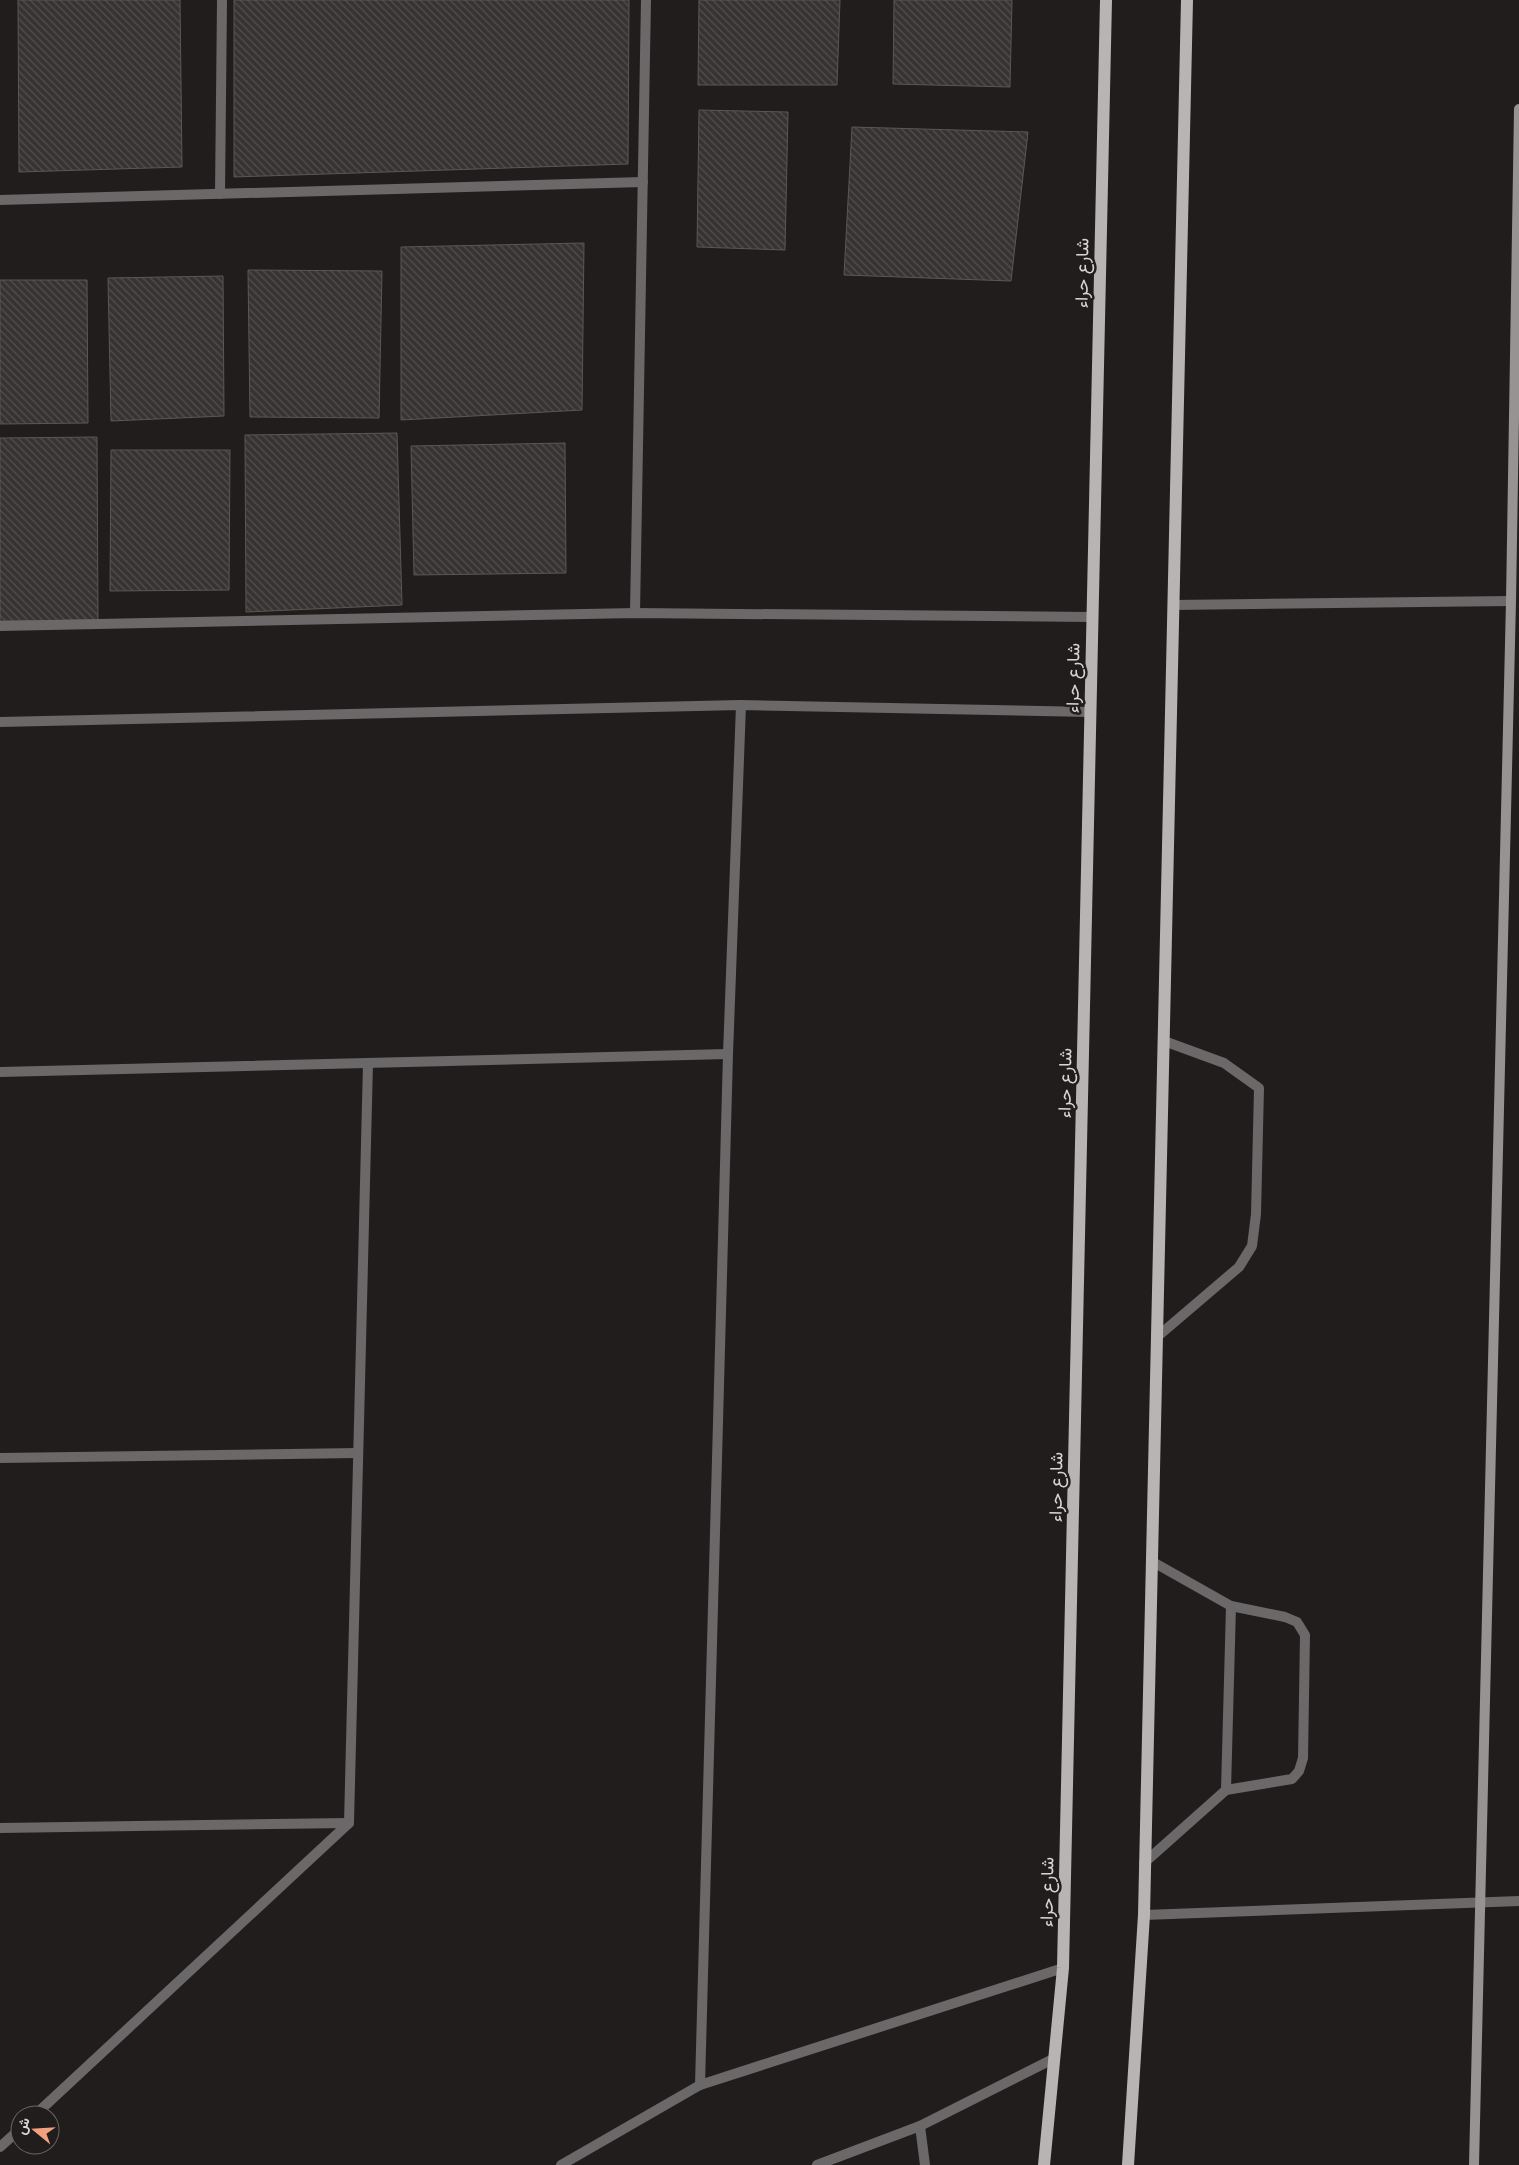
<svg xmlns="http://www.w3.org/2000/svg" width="1519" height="2165" viewBox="0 0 1519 2165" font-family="Montserrat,Vazirmatn,sans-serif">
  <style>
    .building { fill: url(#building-back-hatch); stroke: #5b5755 }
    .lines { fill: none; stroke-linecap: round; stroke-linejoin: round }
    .lane { stroke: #6a6868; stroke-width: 10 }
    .street { stroke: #6a6868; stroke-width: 10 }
    .secondary { stroke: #969392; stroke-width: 10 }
    .primary { stroke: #b8b4b3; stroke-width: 12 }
    .labels { text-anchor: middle; stroke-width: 5; stroke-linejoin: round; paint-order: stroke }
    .street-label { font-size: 18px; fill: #d8d6d5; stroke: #211d1c }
  </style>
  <defs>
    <pattern id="building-back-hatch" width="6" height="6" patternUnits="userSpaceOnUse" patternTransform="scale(1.25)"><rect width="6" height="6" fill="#363332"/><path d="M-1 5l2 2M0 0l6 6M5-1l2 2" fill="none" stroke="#52504f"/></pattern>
  </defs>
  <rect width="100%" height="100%" fill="#211d1c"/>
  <g class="building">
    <polygon points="18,0 180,0 182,167 19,172"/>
    <polygon points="234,0 629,0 628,164 234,177"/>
    <polygon points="699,0 840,0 837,85 698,85"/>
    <polygon points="894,0 1012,0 1010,87 893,84"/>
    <polygon points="699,110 788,112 785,250 697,247"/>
    <polygon points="852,127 1028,132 1011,281 844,275"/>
    <polygon points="584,243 582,410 401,420 401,247"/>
    <polygon points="248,270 382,271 379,418 250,417"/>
    <polygon points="223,276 224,416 111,421 108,278"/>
    <polygon points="0,280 87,280 88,423 0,424"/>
    <polygon points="397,433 402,605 246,612 245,435"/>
    <polygon points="97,437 98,620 0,621 0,438"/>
    <polygon points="565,443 566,573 414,575 411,446"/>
    <polygon points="111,450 230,450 229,590 110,591"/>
  </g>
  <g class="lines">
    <g class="lane">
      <polyline points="1157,1337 1239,1267 1252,1246 1256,1214 1259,1088 1224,1063 1164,1041"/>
      <polyline points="0,1458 358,1453"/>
      <polyline points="1226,1790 1292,1779 1299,1771 1303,1758 1305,1635 1297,1622 1285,1617 1231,1606"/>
      <polyline points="0,1828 349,1823"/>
      <polyline points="1144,1863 1226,1790 1231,1606 1153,1562"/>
      <polyline points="700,2085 728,1054 741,705"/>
      <polyline points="35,2115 349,1823 368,1063"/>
      <polyline points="920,2126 925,2165"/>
      <polyline points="0,2147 20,2129"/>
      <polyline points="817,2165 920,2126 1055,2058"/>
    </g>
    <g class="street">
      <polyline points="220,194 222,0"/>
      <polyline points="0,200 643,182"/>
      <polyline points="1174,605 1511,601"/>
      <polyline points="635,613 646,0"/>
      <polyline points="0,626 635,613 1092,617"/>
      <polyline points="0,722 741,705 1090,712"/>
      <polyline points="0,1072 728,1054"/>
      <polyline points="1144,1915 1519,1901"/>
      <polyline points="561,2165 700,2085 1063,1968"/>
    </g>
    <polyline class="secondary" points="1474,2165 1511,601 1519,109"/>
    <g class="primary">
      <polyline points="1044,2165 1063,1968 1106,0"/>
      <polyline points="1128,2165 1144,1915 1187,0"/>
    </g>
  </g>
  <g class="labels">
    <g class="street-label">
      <text transform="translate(1082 273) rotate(-89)" y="6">شارع حراء</text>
      <text transform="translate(1073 678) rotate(-89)" y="6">شارع حراء</text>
      <text transform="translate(1065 1083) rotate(-89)" y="6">شارع حراء</text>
      <text transform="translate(1056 1487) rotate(-89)" y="6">شارع حراء</text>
      <text transform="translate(1047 1892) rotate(-89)" y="6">شارع حراء</text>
    </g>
  </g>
  <g transform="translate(35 2130) rotate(288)"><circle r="24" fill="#211d1c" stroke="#6a6766"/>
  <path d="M0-4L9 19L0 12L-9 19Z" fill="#f2a17e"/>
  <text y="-8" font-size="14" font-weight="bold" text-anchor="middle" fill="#d8d6d5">ش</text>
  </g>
</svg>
